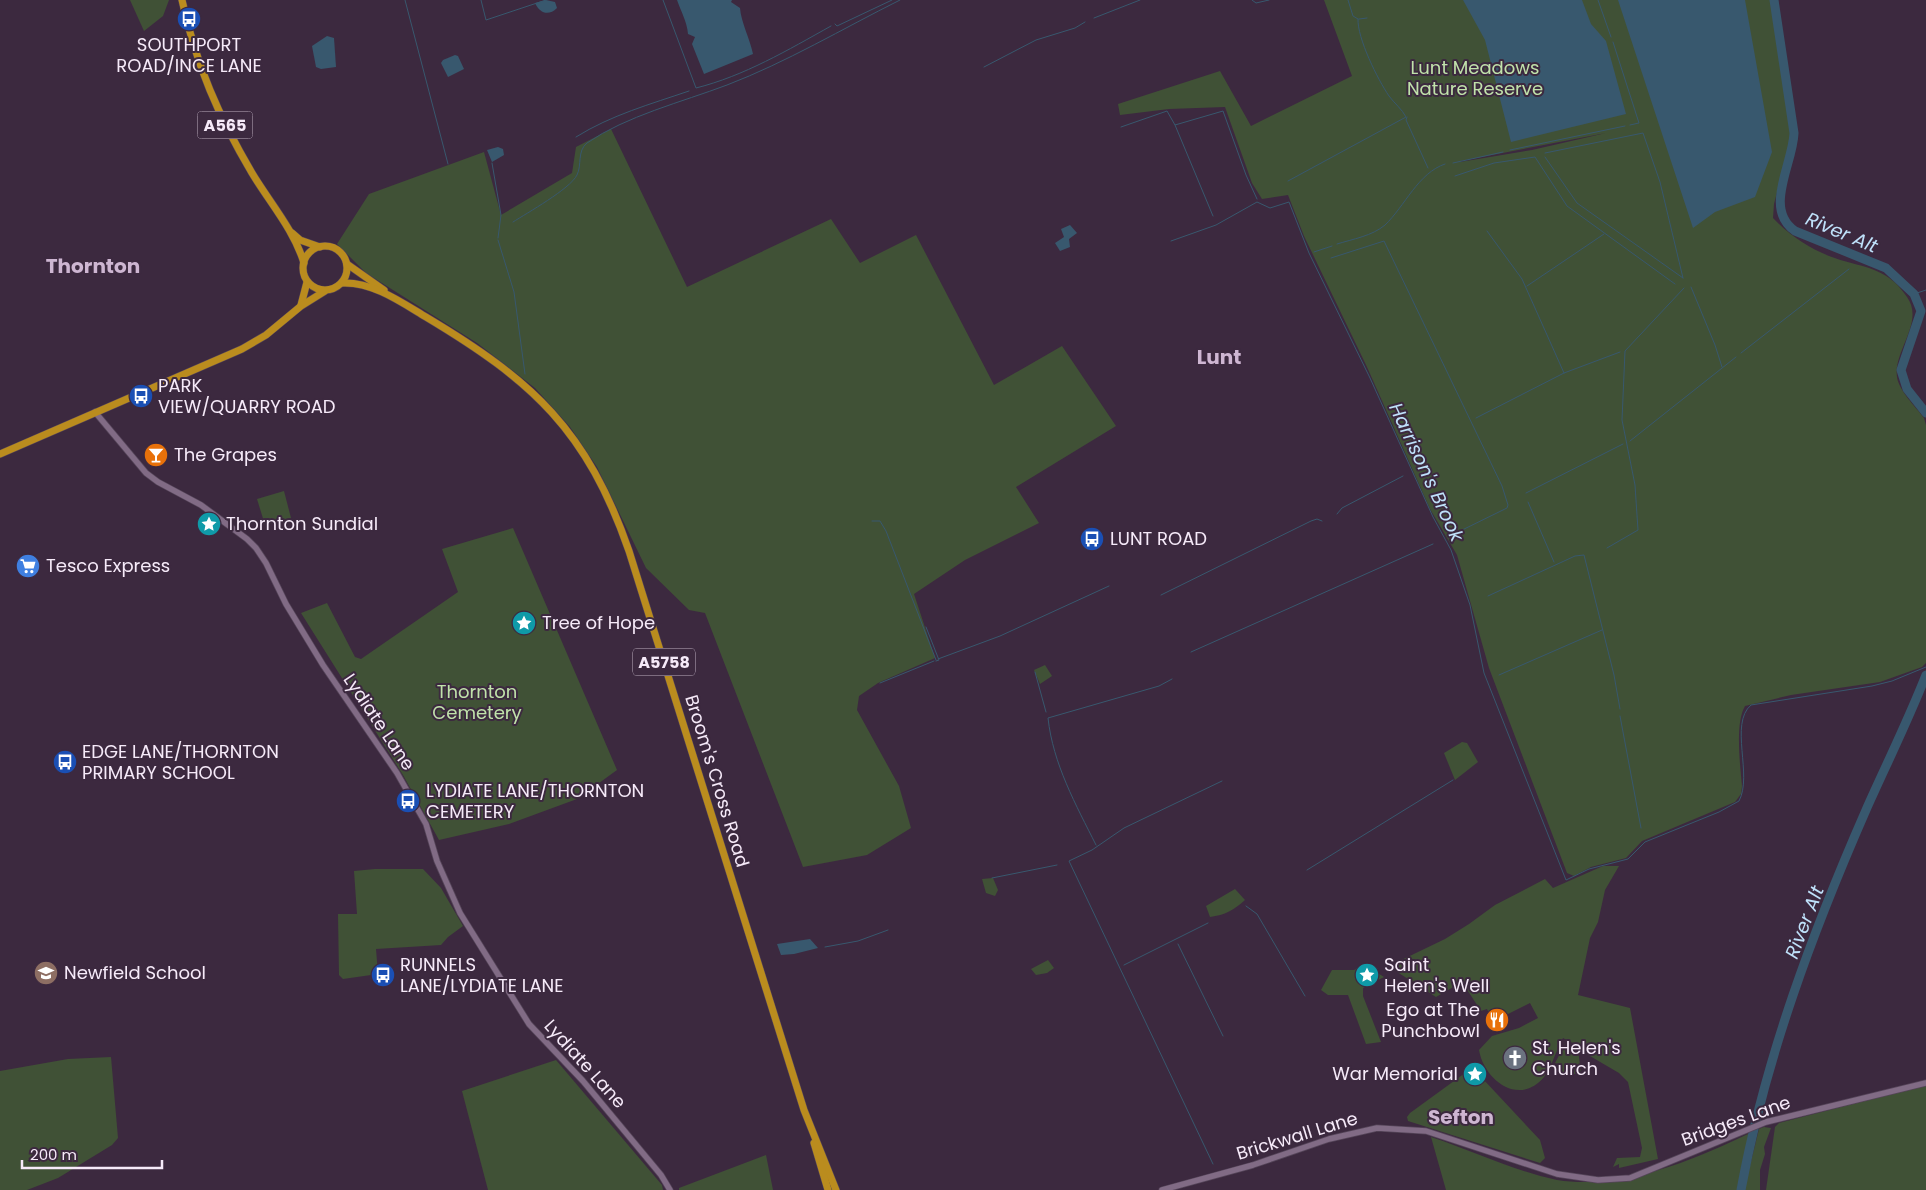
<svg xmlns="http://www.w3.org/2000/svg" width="1926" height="1190" viewBox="0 0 1926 1190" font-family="Poppins,sans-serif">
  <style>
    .green { fill: #405136; fill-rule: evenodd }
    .water { fill: #38586e }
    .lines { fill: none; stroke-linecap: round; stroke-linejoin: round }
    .stream { stroke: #38586e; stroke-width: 1 }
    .river { stroke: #38586e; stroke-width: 9 }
    .secondary-casing { stroke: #554559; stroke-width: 7 }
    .trunk-casing { stroke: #554559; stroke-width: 8 }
    .secondary { stroke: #816b85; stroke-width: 5.5 }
    .trunk { stroke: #ba8c1e; stroke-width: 7 }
    .labels { text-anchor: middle; stroke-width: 4; stroke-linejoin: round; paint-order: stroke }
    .shield { fill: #3c293f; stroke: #beb0c1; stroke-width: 1 }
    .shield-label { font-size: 16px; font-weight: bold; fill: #f6eaf9 }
    .poi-label { font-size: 18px; fill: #f6eaf9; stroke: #3c293f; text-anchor: start }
    .park-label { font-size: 18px; fill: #c0e2aa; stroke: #3c293f }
    .street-label { font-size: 18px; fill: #f6eaf9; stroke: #3c293f }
    .water-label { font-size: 19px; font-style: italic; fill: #bfe1fa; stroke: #3c293f }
    .quarter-label { font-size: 20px; font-weight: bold; fill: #ceb6d2; stroke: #3c293f }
  </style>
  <rect width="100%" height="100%" fill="#3c293f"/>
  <g class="green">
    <polygon points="130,0 169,0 163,16 144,31"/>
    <path d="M1324,0H1771L1792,135L1774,204L1773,218C1789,235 1807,247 1829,256C1860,268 1886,265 1907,297C1925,322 1893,351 1897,377C1899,391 1916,407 1924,418L1926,425V663L1922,667L1880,682L1791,695L1745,706C1735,723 1740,764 1742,786L1741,794L1735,802L1642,841L1626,858L1591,867L1574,876L1567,873L1489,668L1457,555L1430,509L1367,367L1304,236L1288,195L1262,199L1252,183L1225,107L1169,109L1120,115L1118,104L1220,71L1251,126L1352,76ZM1606,133L1532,150L1460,162L1461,161Z"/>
    <polygon points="611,129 687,287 831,219 860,263 916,235 994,385 1062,346 1116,426 1016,487 1039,523 965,560 914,594 935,658 878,683 859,696 857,710 899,786 911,828 867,855 803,867 705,613 689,610 646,568 597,467 570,427 535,388 477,343 366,273 337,244 369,194 484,152 501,215 572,173 576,147"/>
    <polygon points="284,491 291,518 265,525 257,499"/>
    <polygon points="513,528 617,770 577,799 509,824 439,840 403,775 301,613 327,603 355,657 361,659 458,592 442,549"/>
    <polygon points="1045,665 1052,676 1040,684 1034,670"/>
    <polygon points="1462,742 1467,743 1478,762 1455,780 1444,753"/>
    <path d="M1603,866H1619L1605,890L1598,922L1590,938L1578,995L1630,1008L1658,1159L1619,1168V1164L1613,1167L1617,1158L1640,1157L1642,1148L1628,1082L1619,1073L1578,1049L1581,1073L1567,1075L1558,1071L1559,1064L1555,1063L1565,1044H1575L1563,1038C1556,1050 1552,1067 1544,1077C1519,1107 1484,1080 1479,1050L1492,1036L1519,1028L1538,1018L1530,1003L1508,1014L1495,1017L1493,1014L1490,1015L1487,1009L1481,1011L1462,982L1436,997L1391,968V965L1445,939L1469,924L1495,905L1545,879L1553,888Z"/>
    <polygon points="375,869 423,869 441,888 463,926 448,937 441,945 376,949 378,974 343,979 339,975 338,914 357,914 354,871"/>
    <polygon points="993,878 998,890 995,896 986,893 982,879"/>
    <path d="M1235,889L1245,900C1234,910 1225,915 1210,917L1206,906Z"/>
    <polygon points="1048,960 1054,968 1047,973 1036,975 1031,969"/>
    <polygon points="1365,965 1384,977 1363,988 1363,996 1381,1042 1366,1044 1348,995 1328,995 1321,990 1332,970 1354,970"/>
    <polygon points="111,1057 118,1138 112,1145 58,1178 27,1190 0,1190 0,1071 68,1059"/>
    <polygon points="556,1060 662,1185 663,1190 488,1190 462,1091"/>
    <polygon points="1465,1073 1474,1080 1483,1079 1540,1140 1545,1158 1540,1163 1408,1121 1407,1117 1410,1113"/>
    <polygon points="1926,1085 1926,1190 1766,1190 1775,1127 1779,1123"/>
    <polygon points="1764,1127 1771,1128 1764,1147 1765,1154 1760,1170 1760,1190 1744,1190 1759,1129"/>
    <path d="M1750,1133L1737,1190H1446L1431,1137C1473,1151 1514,1171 1557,1180C1623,1190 1692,1161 1750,1133Z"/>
    <polygon points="766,1155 773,1190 679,1190 679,1188"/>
  </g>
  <g class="water">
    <path d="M546,0L555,2L557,8C549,16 540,14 535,3Z"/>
    <path d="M677,0H732L731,2L740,8C741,22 750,39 753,54L704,74L692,44L695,37L688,34C687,21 681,12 677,0Z"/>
    <polygon points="1463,0 1582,0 1591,24 1606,41 1626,114 1511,142 1485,40"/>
    <polygon points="1618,0 1745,0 1772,152 1755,197 1715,212 1693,228"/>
    <polygon points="327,36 334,38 336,67 321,69 316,67 312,46"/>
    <polygon points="455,55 458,56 464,69 448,77 441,63 443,60"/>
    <polygon points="498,147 503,149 504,155 492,162 487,150"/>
    <polygon points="1070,225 1077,233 1069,239 1070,247 1060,251 1055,243 1064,237 1061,229"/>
    <polygon points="810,939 818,948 794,954 781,955 777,944"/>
  </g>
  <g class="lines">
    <g class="stream">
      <polyline points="405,0 448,164"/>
      <polyline points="481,0 486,20 546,0"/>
      <path d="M663,0L696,88C744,76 788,50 831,26"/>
      <polyline points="1252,0 1256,3 1269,0"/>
      <polyline points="1348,0 1353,16 1358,19"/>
      <polyline points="1598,0 1611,37"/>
      <polyline points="1094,18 1140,0"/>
      <polyline points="1359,19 1367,18"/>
      <polyline points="835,24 837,26 892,0"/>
      <polyline points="1613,42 1639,123 1630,125"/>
      <polyline points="984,67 1036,40 1075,28 1085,22"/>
      <polyline points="1407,117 1406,120 1428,168"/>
      <polyline points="1175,125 1213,216"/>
      <polyline points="1121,127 1167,111 1175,125 1223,111 1246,175 1257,199"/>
      <path d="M576,137C611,115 651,104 689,91"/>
      <polyline points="1510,150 1625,126"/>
      <polyline points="1545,153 1643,133 1660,182 1683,278"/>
      <polyline points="1545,157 1577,203 1683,278"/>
      <polyline points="492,163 501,215 498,238"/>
      <polyline points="1453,163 1503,152"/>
      <polyline points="1455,176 1494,163 1535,157 1567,206 1675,284"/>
      <path d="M1288,181L1406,117C1402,109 1394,103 1389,96C1378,80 1357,38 1358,19"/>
      <path d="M513,222C527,213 570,189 577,175C582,165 577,151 587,143C626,116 682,102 727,85C787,62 842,29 900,0"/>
      <polyline points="1487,231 1522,279 1564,373"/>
      <polyline points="498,240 514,292 525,374"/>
      <path d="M1171,241L1216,225L1257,202L1270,208L1289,202L1309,253L1370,378L1433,517L1451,550L1470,605L1484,673L1566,880L1589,869L1628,859L1645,842L1719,812L1739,801C1753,775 1729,724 1751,705L1872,686L1892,681L1926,667"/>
      <path d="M1337,244C1353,239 1372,236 1385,225C1405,206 1418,173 1445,164"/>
      <polyline points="1314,252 1332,246"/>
      <polyline points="1331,258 1384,241 1502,486 1508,505 1507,508 1454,534"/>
      <polyline points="1527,286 1604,234"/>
      <polyline points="1691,287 1715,345 1722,367"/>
      <polyline points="1914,294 1926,290"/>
      <polyline points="1741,353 1849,269"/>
      <polyline points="1476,418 1564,373 1620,352"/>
      <polyline points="1630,441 1736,357"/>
      <polyline points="1526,493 1623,444"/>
      <polyline points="1528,502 1554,562"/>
      <polyline points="1337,514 1342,508 1403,476"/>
      <polyline points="872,521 880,521 886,531 936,660"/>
      <polyline points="1607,548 1638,530 1635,485 1622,420 1625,351 1684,288"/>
      <polyline points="1161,595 1311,521 1317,519 1322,521"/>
      <polyline points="1488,596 1575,556 1584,555 1614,675 1620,709"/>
      <polyline points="926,627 939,660 936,661"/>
      <polyline points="1191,652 1433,544"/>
      <polyline points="938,659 1000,636 1109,586"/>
      <polyline points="1035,672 1046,712"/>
      <polyline points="1499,675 1602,630"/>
      <polyline points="880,683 934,661"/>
      <polyline points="1620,716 1641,828"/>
      <path d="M1096,845C1076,805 1053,764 1048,718L1159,686L1172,679"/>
      <polyline points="1307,870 1453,780"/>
      <polyline points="992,878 1057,865"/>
      <polyline points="1246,906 1257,914 1305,996"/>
      <polyline points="1178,944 1223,1036"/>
      <polyline points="825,947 858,941 888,930"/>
      <polyline points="1124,965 1208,923"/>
      <polyline points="1213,1164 1069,861 1092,850 1124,828 1222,781"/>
    </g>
    <g class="river">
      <path d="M1774,0L1794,133C1793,164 1763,209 1795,231L1886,268L1914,294L1921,311L1901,370L1907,389L1926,413"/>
      <path d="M1741,1190C1765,1059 1813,931 1866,810C1886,765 1908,721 1926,675"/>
    </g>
    <g class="secondary-casing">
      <g id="secondary">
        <polyline points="95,412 146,473 158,482 201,505 247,539 256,548 266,563 286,604 323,665 397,773 426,824 437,861 460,913 529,1024 583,1081 661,1175 670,1190"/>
        <polyline points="1162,1190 1253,1165 1329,1139 1377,1128 1426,1131 1557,1174 1598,1180 1630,1178 1766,1122 1926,1083"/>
      </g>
    </g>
    <g class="trunk-casing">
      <g id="trunk">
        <path d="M182,0C196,65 219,117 252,173C270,203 294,230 304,263"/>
        <polyline points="292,233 300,240 320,247"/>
        <circle cx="325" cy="268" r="22"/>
        <polyline points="347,264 384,290"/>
        <path d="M343,283C373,282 401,302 426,317C533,381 587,430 629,551L804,1110L836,1190"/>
        <polyline points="301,305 307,282"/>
        <polyline points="0,454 242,349 266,335 301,306 325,291"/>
        <polyline points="814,1143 828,1190"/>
      </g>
    </g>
    <use href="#secondary" class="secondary"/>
    <use href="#trunk" class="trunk"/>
  </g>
  <defs>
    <g id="bus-disc" transform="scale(1.25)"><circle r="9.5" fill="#1a4fb4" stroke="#3c293f"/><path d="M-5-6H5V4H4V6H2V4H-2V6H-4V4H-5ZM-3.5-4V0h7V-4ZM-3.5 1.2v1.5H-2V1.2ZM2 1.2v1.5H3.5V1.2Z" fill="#fff"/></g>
    <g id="bar-disc" transform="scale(1.25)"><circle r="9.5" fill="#e8710a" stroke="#3c293f"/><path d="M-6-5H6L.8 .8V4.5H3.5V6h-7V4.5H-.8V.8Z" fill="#fff"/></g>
    <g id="sight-disc" transform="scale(1.25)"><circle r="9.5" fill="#0f9aa8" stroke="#3c293f"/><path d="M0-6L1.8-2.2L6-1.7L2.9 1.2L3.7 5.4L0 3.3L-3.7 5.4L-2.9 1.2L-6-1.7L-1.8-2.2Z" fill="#fff"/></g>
    <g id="supermarket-disc" transform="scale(1.25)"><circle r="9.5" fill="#3f7fe0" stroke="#3c293f"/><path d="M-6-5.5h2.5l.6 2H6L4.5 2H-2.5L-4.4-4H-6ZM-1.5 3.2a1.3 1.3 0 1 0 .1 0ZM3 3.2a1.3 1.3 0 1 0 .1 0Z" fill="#fff"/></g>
    <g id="school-disc" transform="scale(1.25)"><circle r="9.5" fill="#8d6e63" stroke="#3c293f"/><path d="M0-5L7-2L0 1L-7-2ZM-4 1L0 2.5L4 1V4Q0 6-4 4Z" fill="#fff"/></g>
    <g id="restaurant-disc" transform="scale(1.25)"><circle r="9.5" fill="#e8710a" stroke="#3c293f"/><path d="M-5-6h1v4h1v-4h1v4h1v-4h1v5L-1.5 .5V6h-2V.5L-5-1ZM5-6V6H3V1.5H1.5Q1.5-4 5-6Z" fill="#fff"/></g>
    <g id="church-disc" transform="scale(1.25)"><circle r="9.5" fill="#6b7280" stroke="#3c293f"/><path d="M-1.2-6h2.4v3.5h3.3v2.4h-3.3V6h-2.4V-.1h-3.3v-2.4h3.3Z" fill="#fff"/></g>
  </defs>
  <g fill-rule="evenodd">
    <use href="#bus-disc" x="189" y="19"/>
    <use href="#bus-disc" x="141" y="396"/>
    <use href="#bar-disc" x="156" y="455"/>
    <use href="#sight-disc" x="209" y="524"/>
    <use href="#bus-disc" x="1092" y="539"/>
    <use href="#supermarket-disc" x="28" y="566"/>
    <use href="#sight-disc" x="524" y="623"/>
    <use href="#bus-disc" x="65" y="762"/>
    <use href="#bus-disc" x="408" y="801"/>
    <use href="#school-disc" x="46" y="973"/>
    <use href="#bus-disc" x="383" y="975"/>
    <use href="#sight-disc" x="1367" y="975"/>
    <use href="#restaurant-disc" x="1497" y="1020"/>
    <use href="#church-disc" x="1515" y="1058"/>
    <use href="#sight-disc" x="1475" y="1074"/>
  </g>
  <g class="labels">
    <g class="shield">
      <rect x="197.5" y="111.5" width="55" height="27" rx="4"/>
      <rect x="633" y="648.5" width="62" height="27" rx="4"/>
    </g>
    <g class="shield-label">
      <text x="225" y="131">A565</text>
      <text x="664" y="668">A5758</text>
    </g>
    <g class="poi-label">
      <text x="189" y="51" text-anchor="middle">SOUTHPORT<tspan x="189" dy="21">ROAD/INCE LANE</tspan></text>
      <text x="158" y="392">PARK<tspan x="158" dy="21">VIEW/QUARRY ROAD</tspan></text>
      <text x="174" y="461">The Grapes</text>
      <text x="226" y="530">Thornton Sundial</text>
      <text x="1110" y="545">LUNT ROAD</text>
      <text x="46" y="572">Tesco Express</text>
      <text x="542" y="629">Tree of Hope</text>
      <text x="82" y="758">EDGE LANE/THORNTON<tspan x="82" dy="21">PRIMARY SCHOOL</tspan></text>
      <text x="426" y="797">LYDIATE LANE/THORNTON<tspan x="426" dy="21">CEMETERY</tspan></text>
      <text x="400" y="971">RUNNELS<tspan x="400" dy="21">LANE/LYDIATE LANE</tspan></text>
      <text x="1384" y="971">Saint<tspan x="1384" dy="21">Helen's Well</tspan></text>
      <text x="64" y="979">Newfield School</text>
      <text x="1480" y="1016" text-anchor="end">Ego at The<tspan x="1480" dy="21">Punchbowl</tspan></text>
      <text x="1532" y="1054">St. Helen's<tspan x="1532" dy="21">Church</tspan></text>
      <text x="1458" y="1080" text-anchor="end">War Memorial</text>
    </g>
    <g class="park-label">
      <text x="1475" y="74">Lunt Meadows<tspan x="1475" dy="21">Nature Reserve</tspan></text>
      <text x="477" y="698">Thornton<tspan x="477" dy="21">Cemetery</tspan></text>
    </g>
    <g class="street-label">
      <text transform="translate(379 722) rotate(56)" y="6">Lydiate Lane</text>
      <text transform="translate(717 781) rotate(73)" y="6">Broom's Cross Road</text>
      <text transform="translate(585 1064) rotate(48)" y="6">Lydiate Lane</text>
      <text transform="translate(1736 1121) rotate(-20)" y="6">Bridges Lane</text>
      <text transform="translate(1297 1136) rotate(-17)" y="6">Brickwall Lane</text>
    </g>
    <g class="water-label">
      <text transform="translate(1842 232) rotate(23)" y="7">River Alt</text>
      <text transform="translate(1427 472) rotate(65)" y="7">Harrison's Brook</text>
      <text transform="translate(1804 922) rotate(-69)" y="7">River Alt</text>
    </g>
    <g class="quarter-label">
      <text x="93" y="273">Thornton</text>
      <text x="1219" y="364">Lunt</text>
      <text x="1461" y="1124">Sefton</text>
    </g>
  </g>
  <path d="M22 1160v8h140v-8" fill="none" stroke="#f6eaf9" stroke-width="2.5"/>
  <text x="30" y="1160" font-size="15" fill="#f6eaf9" stroke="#3c293f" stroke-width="4" paint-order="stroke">200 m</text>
</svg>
